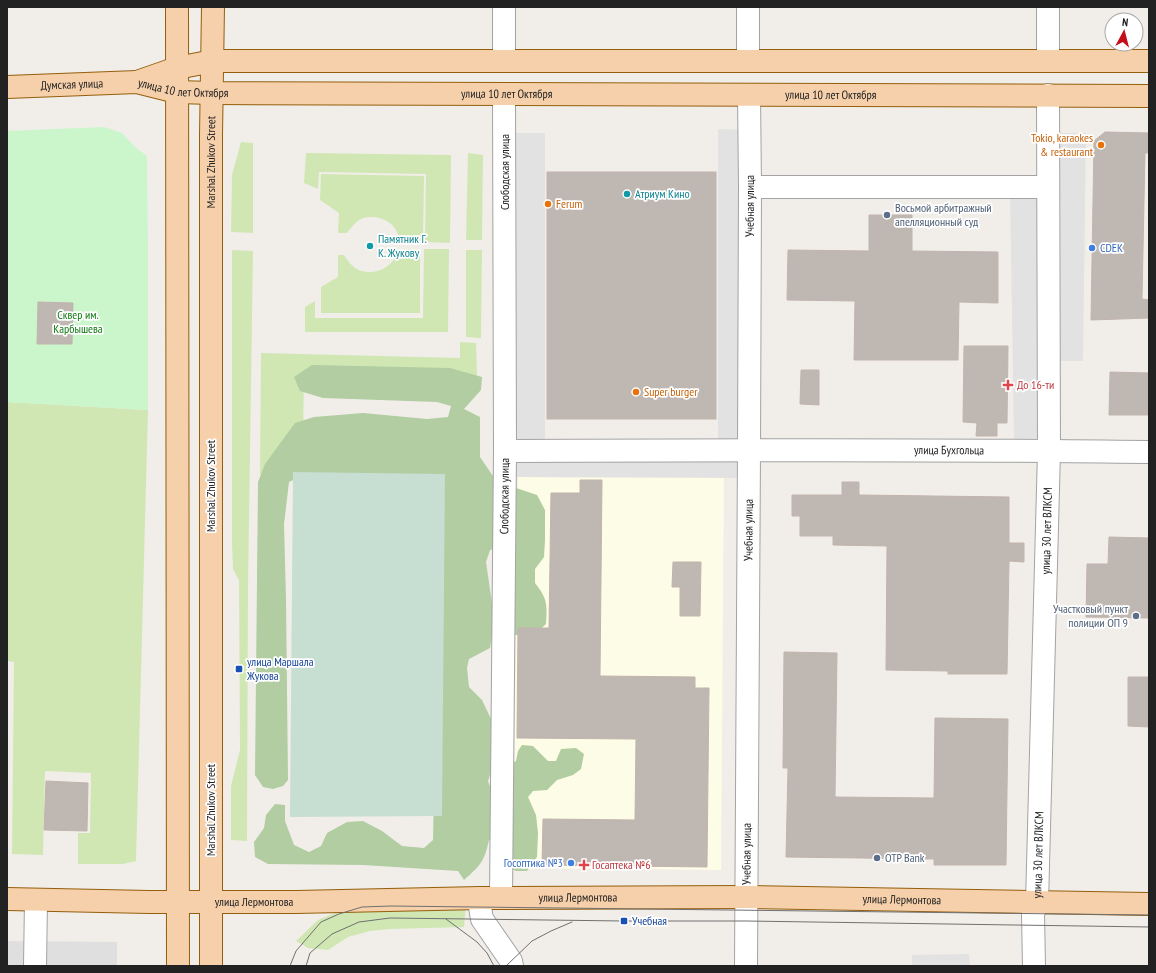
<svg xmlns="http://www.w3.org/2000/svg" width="1156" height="973" viewBox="0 0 1156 973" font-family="'PT Sans Narrow',sans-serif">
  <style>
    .residential { fill: #e0dfdf }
    .education { fill: #fdfce6 }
    .grass { fill: #d0e7b4 }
    .forest { fill: #b1cda1 }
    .wetland { fill: #c7ded2 }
    .park { fill: #cbf6cc }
    .parking { fill: #e2e2e2 }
    .building { fill: #bfb7b2; stroke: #c2b4ac }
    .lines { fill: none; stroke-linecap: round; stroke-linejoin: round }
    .minor-casing { stroke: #a3a3a3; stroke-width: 24 }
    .major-casing { stroke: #945e0b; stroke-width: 24 }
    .minor { stroke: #fff; stroke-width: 22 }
    .major { stroke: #f6d0aa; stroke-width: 22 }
    .tram { stroke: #707070; stroke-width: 1 }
    .food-dot { fill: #e8710a; stroke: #fff; stroke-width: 1.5 }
    .culture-dot { fill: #0f9aa8; stroke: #fff; stroke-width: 1.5 }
    .service-dot { fill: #5c6f8a; stroke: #fff; stroke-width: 1.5 }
    .shop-dot { fill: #3f7fe0; stroke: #fff; stroke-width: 1.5 }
    .health-dot { fill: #e0444e; stroke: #fff; stroke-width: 1.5 }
    .transit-dot { fill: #1a4fb4; stroke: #fff; stroke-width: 1.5 }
    .labels { text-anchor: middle; stroke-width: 3.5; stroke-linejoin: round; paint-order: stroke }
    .street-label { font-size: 12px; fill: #222; stroke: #fff }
    .food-label { font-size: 12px; fill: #c56008; stroke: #fff; text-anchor: start }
    .culture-label { font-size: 12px; fill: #0d838f; stroke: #fff; text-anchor: start }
    .service-label { font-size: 12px; fill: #4e5e75; stroke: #fff; text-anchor: start }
    .shop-label { font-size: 12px; fill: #366cbe; stroke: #fff; text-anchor: start }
    .park-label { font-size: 12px; fill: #147b16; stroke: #fff }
    .health-label { font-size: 12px; fill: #be3a42; stroke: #fff; text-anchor: start }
    .transit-label { font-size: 12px; fill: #164399; stroke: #fff; text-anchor: start }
  </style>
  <rect width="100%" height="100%" fill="#f1eee9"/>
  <polygon class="residential" points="7,941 117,942 117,966 7,966"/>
  <polygon class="education" points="518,468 724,470 721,870 513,868"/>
  <g class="grass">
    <polygon points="241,142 253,143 253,233 231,232 232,175"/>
    <polygon points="306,153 451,155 450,243 425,242 426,174 319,172 318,189 304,183"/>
    <polygon points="468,153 483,155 482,240 466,240"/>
    <path d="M321,174L424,176L423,241H400C399,238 398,234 397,232C391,219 374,214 361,219C355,222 351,228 347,233H338L339,213L320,200Z"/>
    <path d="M398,249H420V313H321V287L338,277V255H344C348,261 352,267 359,270C376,277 395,266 398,249Z"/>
    <polygon points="424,249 449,249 448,332 305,332 305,307 315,301 315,318 423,318"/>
    <polygon points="232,250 253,251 248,587 247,841 231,840 231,786 240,750 239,580 233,569 232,543"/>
    <polygon points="466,250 482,250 481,338 466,337"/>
    <polygon points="460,342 476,343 477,376 304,371 303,437 260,475 261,353 460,358"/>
    <polygon points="7,402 148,410 136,861 123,864 78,864 78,833 90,833 91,773 45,771 43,855 12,854 14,662 7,661"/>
    <polygon points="466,904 464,927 389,929 370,931 348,937 328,950 308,948 296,941 318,920 342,910"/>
  </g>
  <path class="forest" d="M312,365L450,368L482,377L481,390L464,409L480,417V457L493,476L513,487L537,495L545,510V540L544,557L535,569V583C548,599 547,605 546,624L531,638L511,634L498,548L490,550L486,562L493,610V631L490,648L469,659L467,668L469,687L482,700L493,723L492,769L488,781L494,797L490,808L507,818L509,765L516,761L518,751L522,745L533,746L548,761H556L561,749L576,748L584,754L581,769L573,775L557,780L547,790L533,791L528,797L536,815L538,833L537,857L527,871H516L507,867L504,839L489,840C484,862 481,865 464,880L458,871L363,865L268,864L255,857L254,842L264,828L266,815L275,804L285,805V821L294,845L309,852L321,846L327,833L347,822L363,821L382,831L402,846L424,848L433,840L434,793L304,475L289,482L284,524L286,599L288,780L283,786L273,789L263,787L255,775L258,482L265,464L295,423L314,417L363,413L427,419L448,417L451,406L437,402L323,398L300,391L294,377Z"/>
  <polygon class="wetland" points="293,472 445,474 442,816 290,817"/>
  <polygon class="park" points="104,127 122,133 135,147 147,156 148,242 148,410 7,402 7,131"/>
  <g class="parking">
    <polygon points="718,129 747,130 747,448 718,448"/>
    <rect x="507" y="133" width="38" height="313"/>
    <polygon points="1054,133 1086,133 1083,361 1051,361"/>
    <polygon points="1010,192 1044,192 1047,438 1014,439"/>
    <polygon points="505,452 747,452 747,478 505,477"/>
    <polygon points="969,954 970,966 912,966 912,955"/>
  </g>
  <g class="building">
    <polygon points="1105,132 1149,133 1149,153 1145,153 1142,299 1149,300 1149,318 1091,320 1094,141"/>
    <rect x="547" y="172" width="169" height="247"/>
    <polygon points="869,215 912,215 912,251 998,252 998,303 959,302 958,360 854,360 855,301 787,300 788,250 869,251"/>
    <polygon points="38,302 73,303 72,344 37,344"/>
    <polygon points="964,346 1008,346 1007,423 997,423 997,436 976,436 977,423 963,422"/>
    <polygon points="801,370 819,370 819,405 800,404"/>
    <polygon points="1110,372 1149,373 1149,415 1109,415"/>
    <polygon points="580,480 602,480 600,676 695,677 695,688 709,688 707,867 542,865 543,819 635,820 636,739 517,738 518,628 549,628 551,493 580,493"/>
    <polygon points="842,482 859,482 859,495 1009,497 1009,543 1024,543 1024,562 1009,561 1007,674 948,674 948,671 886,670 887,546 833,545 833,536 800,536 800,516 792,516 792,495 842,495"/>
    <polygon points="1109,537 1149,538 1149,618 1086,617 1087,564 1108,564"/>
    <polygon points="673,562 701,562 700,616 680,616 680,587 672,587"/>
    <polygon points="784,652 837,653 835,797 934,798 935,718 1008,719 1006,865 934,865 934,859 786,857 788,768 783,768"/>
    <polygon points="1128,677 1149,677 1149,727 1128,726"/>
    <polygon points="46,781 88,783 87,831 44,830"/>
  </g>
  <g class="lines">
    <g class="minor-casing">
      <g id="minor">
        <polyline points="504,7 504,61"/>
        <polyline points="748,7 748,61"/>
        <polyline points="1048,61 1048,7"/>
        <polyline points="750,187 1047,187"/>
        <path id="s1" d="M505,451C720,450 934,449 1149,452"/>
        <polyline points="480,898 480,907 482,919 511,961 512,966"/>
        <path id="s2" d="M501,898L505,451L504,94"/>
        <polyline points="35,966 36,901"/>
        <path id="s3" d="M746,966L749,450L750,187L749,95"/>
        <path id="s4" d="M1034,966L1033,914L1037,903L1049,451L1048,95"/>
      </g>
    </g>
    <g class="major-casing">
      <g id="major">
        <polyline points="177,7 178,966"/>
        <polyline points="137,82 177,68 213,61 1149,61"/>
        <path id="s5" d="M7,87L137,82L177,92L212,93L1149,96"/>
        <path id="s6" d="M7,899L149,902H296L480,898L746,897L1149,904"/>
        <path id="s7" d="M211,966V135L213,7"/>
      </g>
    </g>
    <use href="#minor" class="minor"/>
    <use href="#major" class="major"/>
    <g class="tram">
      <polyline points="446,919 477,942 487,953 494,966"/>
      <polyline points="290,966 296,951 321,922 339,914 362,907 391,906 1149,915"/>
      <polyline points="306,966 310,953 332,934 359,922 390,918 624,921 746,921 1149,927"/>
      <polyline points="506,966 532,941 551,931 572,922"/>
    </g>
  </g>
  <g class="food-dot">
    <circle cx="1101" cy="145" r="4"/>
    <circle cx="548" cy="204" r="4"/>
    <circle cx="636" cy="392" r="4"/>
  </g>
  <g class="culture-dot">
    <circle cx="627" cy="194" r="4"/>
    <circle cx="370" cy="246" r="4"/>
  </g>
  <g class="service-dot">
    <circle cx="887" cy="215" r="4"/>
    <circle cx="1136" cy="616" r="4"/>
    <circle cx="877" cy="858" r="4"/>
  </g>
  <g class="shop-dot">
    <circle cx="1092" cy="248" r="4"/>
    <circle cx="571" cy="863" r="4"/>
  </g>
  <g class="health-dot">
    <path d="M1006 379h4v4h4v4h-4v4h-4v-4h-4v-4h4z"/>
    <path d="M582 859h4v4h4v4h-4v4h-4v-4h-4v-4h4z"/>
  </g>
  <g class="transit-dot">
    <rect x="235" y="665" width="8" height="8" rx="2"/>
    <rect x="620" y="917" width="8" height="8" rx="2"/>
  </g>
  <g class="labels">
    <g class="street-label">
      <text dy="4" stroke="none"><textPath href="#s5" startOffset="65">Думская улица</textPath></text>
      <text dy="4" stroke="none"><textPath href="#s5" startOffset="177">улица 10 лет Октября</textPath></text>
      <text dy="4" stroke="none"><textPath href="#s5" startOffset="501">улица 10 лет Октября</textPath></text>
      <text dy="4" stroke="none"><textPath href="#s5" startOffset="825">улица 10 лет Октября</textPath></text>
      <text dy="4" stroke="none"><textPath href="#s7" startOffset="804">Marshal Zhukov Street</textPath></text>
      <text transform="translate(505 172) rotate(-90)" y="4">Слободская улица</text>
      <text dy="4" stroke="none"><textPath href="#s3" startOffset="760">Учебная улица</textPath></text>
      <text dy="4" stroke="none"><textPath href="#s1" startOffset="444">улица Бухгольца</textPath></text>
      <text transform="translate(211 486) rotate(-90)" y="4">Marshal Zhukov Street</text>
      <text dy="4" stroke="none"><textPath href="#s2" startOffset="402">Слободская улица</textPath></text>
      <text dy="4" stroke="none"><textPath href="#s3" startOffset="436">Учебная улица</textPath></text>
      <text dy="4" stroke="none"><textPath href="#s4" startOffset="436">улица 30 лет ВЛКСМ</textPath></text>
      <text transform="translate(211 810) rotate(-90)" y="4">Marshal Zhukov Street</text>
      <text dy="4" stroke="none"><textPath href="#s3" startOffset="112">Учебная улица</textPath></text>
      <text dy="4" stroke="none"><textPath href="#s4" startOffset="112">улица 30 лет ВЛКСМ</textPath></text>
      <text dy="4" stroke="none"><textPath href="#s6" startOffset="571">улица Лермонтова</textPath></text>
      <text dy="4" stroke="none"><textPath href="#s6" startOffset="895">улица Лермонтова</textPath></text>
      <text dy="4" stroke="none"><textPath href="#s6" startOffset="247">улица Лермонтова</textPath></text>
    </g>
    <g class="food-label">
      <text x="1093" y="142" text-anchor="end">Tokio, karaokes<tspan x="1093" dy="14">&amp; restaurant</tspan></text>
      <text x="556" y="208">Ferum</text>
      <text x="644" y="396">Super burger</text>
    </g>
    <g class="culture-label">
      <text x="635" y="198">Атриум Кино</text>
      <text x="378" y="243">Памятник Г.<tspan x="378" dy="14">К. Жукову</tspan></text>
    </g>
    <g class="service-label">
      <text x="895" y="212">Восьмой арбитражный<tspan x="895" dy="14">апелляционный суд</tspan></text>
      <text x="1128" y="613" text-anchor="end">Участковый пункт<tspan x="1128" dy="14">полиции ОП 9</tspan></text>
      <text x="885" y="862">OTP Bank</text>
    </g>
    <g class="shop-label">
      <text x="1100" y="252">CDEK</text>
      <text x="563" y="867" text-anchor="end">Госоптика №3</text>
    </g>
    <g class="park-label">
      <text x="78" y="319">Сквер им.<tspan x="78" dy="14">Карбышева</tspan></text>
    </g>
    <g class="health-label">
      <text x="1017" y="389">До 16-ти</text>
      <text x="592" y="869">Госаптека №6</text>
    </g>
    <g class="transit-label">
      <text x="247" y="666">улица Маршала<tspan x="247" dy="14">Жукова</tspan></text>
      <text x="632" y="925">Учебная</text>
    </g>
  </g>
  <rect width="1156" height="973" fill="none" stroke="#222222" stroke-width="16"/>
  <g transform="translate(1124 32) rotate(7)"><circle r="19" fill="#ffffff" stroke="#a7a7a7"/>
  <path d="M0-3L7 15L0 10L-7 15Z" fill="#c40f1b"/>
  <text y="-6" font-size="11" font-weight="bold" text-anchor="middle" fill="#222222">N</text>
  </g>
</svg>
